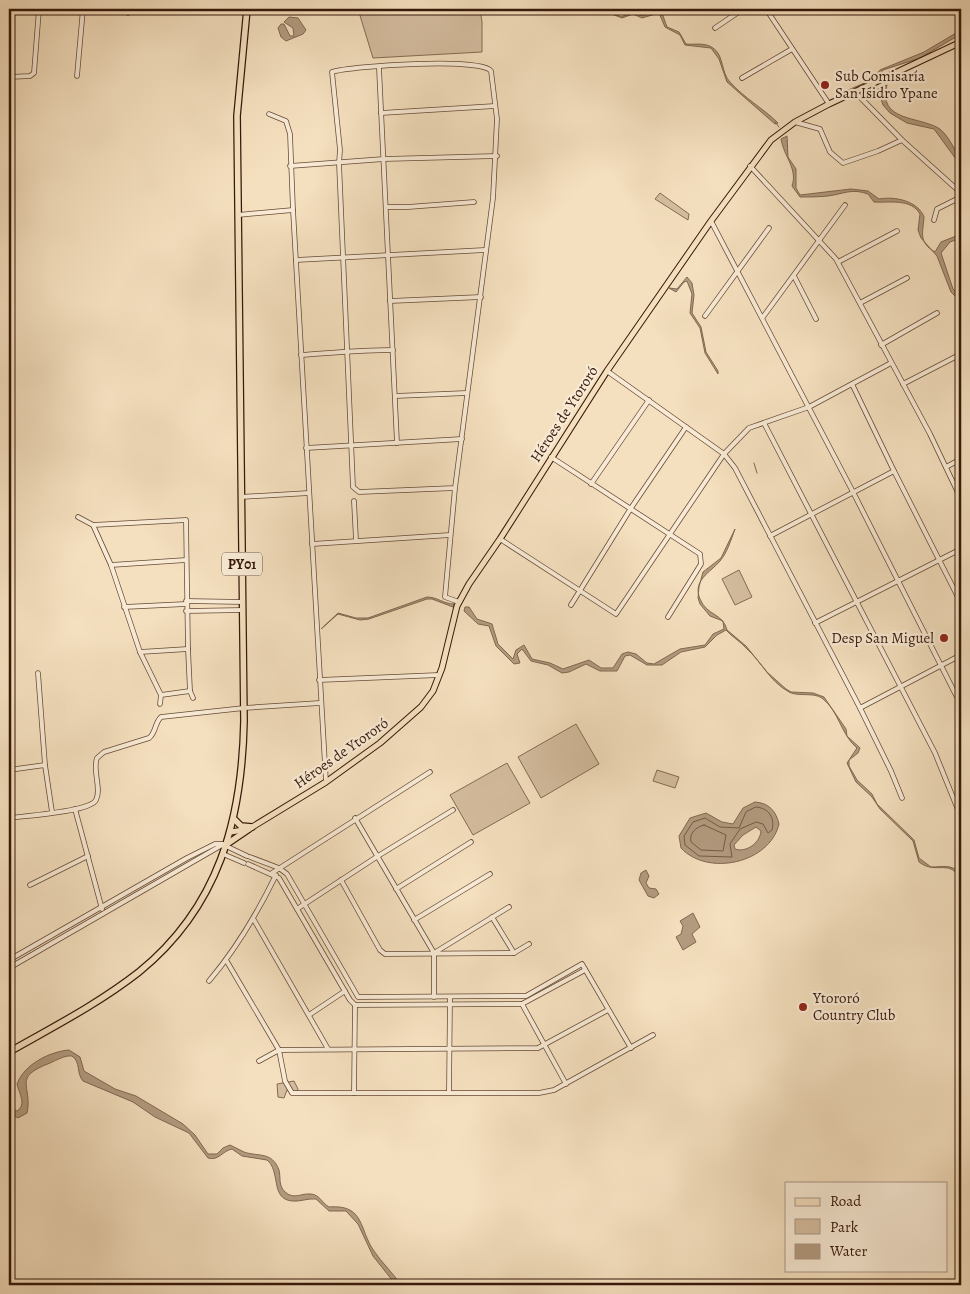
<svg xmlns="http://www.w3.org/2000/svg" width="970" height="1294" viewBox="0 0 970 1294" font-family="Alegreya,serif">
  <style>
    .green { fill: #d4bd9f; stroke: #856a54 }
    .water { fill: #b39b80; stroke: #816750; fill-rule: evenodd }
    .lines { fill: none; stroke-linecap: round; stroke-linejoin: round }
    .shore { stroke: #745a44; stroke-width: 1 }
    .stream { stroke: #816750; stroke-width: 1 }
    .minor-casing { stroke: #664a36; stroke-width: 5.5 }
    .major-casing { stroke: #361809; stroke-width: 7 }
    .highway-casing { stroke: #361809; stroke-width: 8 }
    .minor { stroke: #f8ead5; stroke-width: 4 }
    .major { stroke: #f4dfbe; stroke-width: 5 }
    .highway { stroke: #f4dfbe; stroke-width: 5.5 }
    .poi-dot { fill: #8f2418; stroke: #f8ead5; stroke-width: 2 }
    .labels { text-anchor: middle; stroke-width: 4.5; stroke-linejoin: round; paint-order: stroke }
    .shield { fill: #f8ead5; stroke: #705746; stroke-width: 1 }
    .shield-label { font-size: 14px; font-weight: bold; fill: #361809 }
    .poi-label { font-size: 15px; fill: #361809; stroke: #f8ead5; text-anchor: start }
    .street-label { font-size: 15px; fill: #361809; stroke: #f8ead5 }
  </style>
  <rect width="100%" height="100%" fill="#f4dfbe"/>
  <filter id="stains"><feTurbulence type="fractalNoise" baseFrequency=".004" numOctaves="4"/><feColorMatrix values="0 0 0 0 .2 0 0 0 0 .09 0 0 0 0 .02 0 0 0 .5 -.17"/></filter>
  <radialGradient id="worn" r=".72"><stop offset=".6" stop-color="#630" stop-opacity="0"/><stop offset="1" stop-color="#630" stop-opacity=".3"/></radialGradient>
  <g class="green">
    <polygon points="358,9 480,9 482,22 482,52 373,58"/>
    <polygon points="660,193 689,214 688,220 655,199"/>
    <polygon points="739,570 752,597 735,605 722,579"/>
    <polygon points="576,724 599,764 541,798 518,757"/>
    <polygon points="507,763 530,803 473,835 450,795"/>
    <polygon points="657,770 679,777 675,788 653,781"/>
    <polygon points="294,1081 298,1089 297,1094 291,1094 287,1090 284,1098 278,1097 277,1084"/>
  </g>
  <g class="water">
    <path d="M582,9H604L621,17L632,13L643,16L658,10L662,13L667,27L679,32L686,44C694,45 705,42 713,48C724,55 721,73 730,82C744,98 763,108 778,123L775,124L727,82L719,59L711,48L685,45L680,35L665,27L659,13L642,18L633,14L622,18L604,11Z"/>
    <polygon points="289,17 298,18 306,30 303,34 286,41 281,37 278,28 281,24 284,24 290,36 294,36 293,28 284,22"/>
    <polygon points="961,30 961,34 920,58 883,70 874,81 835,96 871,80 880,70 924,52"/>
    <path d="M887,85C877,122 920,116 940,129C946,134 950,141 954,148C958,154 961,159 961,166L934,129L907,123L890,113L883,105L878,89Z"/>
    <path d="M787,136L788,157L796,169V188L800,195L851,189L868,191L879,199C895,196 918,201 924,217C923,233 918,242 935,252L941,242L961,234V238L950,242L941,253L953,289L961,297V302L951,292L937,256L921,238L918,230L920,214C911,198 889,203 874,202L868,194C852,188 843,194 828,196C819,197 809,197 800,197L792,186C798,169 784,157 781,139Z"/>
    <polygon points="687,277 692,283 694,295 692,313 701,327 706,352 718,371 718,374 705,353 700,328 690,313 692,294 687,281 684,282 676,292 669,288 677,289"/>
    <path d="M735,529C731,540 727,553 720,561C711,572 692,580 700,599C707,616 723,613 727,630L746,646L767,672L786,689L791,692L813,693L824,697L846,729L847,736L860,748L858,753L849,760V766L857,780L872,794L877,804L914,840L919,858L931,867C943,867 949,864 960,872L961,883C952,856 937,876 919,862L913,841L880,809L872,797L856,782L847,763L857,748C841,735 839,711 822,698C813,692 798,697 789,692C769,681 762,662 746,648C740,641 732,637 726,630L717,635L705,647L681,652L662,665H647L630,655L625,656L617,671H600L586,664L569,672L562,673L548,665L531,661L522,649L517,654L520,663L514,664L496,646L489,626L478,624L464,611L465,607H469L477,619L492,624L498,644L513,659L516,650L524,645L532,659L550,663L563,669L589,660L601,668H613L622,654L628,652L636,654L647,663L654,664L680,649L705,645L713,634L724,629L723,621L710,616L700,604L698,598L699,587L703,572L721,558Z"/>
    <path d="M427,597C437,597 444,604 454,604L453,607L432,599H427L369,619L360,620L338,614L321,629L338,613L356,618H368Z"/>
    <path d="M755,802C769,803 776,811 779,824C770,863 708,877 681,848L679,836L690,818L706,813L722,822L733,824L743,808ZM756,827L761,831C760,843 746,853 735,849L734,845L743,835Z"/>
    <polygon points="646,870 649,876 646,883 649,888 656,889 659,894 654,898 648,896 639,880 641,873"/>
    <polygon points="693,913 700,927 692,934 696,942 683,950 676,937 681,934 683,926 680,921"/>
    <path d="M69,1050L80,1057L84,1071L115,1089L136,1096L183,1124L195,1135L208,1154H217L223,1148L230,1145C235,1147 239,1150 244,1152C258,1157 272,1151 279,1170C281,1178 278,1185 285,1192C294,1200 301,1193 311,1194C320,1195 322,1203 329,1207C365,1204 359,1230 374,1251C382,1263 393,1273 401,1285H396L373,1256L358,1224L346,1211H329L316,1199C308,1198 300,1202 292,1201C270,1199 281,1171 267,1160L242,1156L232,1149C222,1151 219,1161 208,1158L189,1133L155,1117L133,1102L83,1081C76,1073 81,1062 72,1056C65,1055 57,1060 50,1063C11,1078 33,1085 27,1113L18,1118L9,1113V1108L17,1111C27,1104 19,1094 17,1084C24,1065 48,1052 69,1050Z"/>
  </g>
  <g class="lines">
    <g class="shore">
      <path d="M756,807C769,808 775,818 772,830L768,833L763,824L756,822L740,829L730,844L732,857L699,856L685,845L684,836L693,822L705,818L720,827L739,828L746,812Z"/>
      <path d="M704,825L726,835L723,851L701,850L691,842C689,833 696,827 704,825Z"/>
    </g>
    <g class="stream">
      <polyline points="775,122 779,127"/>
      <polyline points="754,463 757,473"/>
    </g>
    <g class="minor-casing">
      <g id="minor">
        <polyline points="766,9 829,104"/>
        <polyline points="128,13 129,9"/>
        <polyline points="715,28 743,9"/>
        <polyline points="379,68 397,443"/>
        <polyline points="77,76 83,9"/>
        <polyline points="9,77 30,76 34,73 39,9"/>
        <polyline points="742,78 792,49"/>
        <polyline points="856,93 902,140 961,193"/>
        <polyline points="381,113 495,106"/>
        <polyline points="269,114 286,121 290,134 293,210 326,782"/>
        <polyline points="795,122 820,129 830,152 843,163 878,151 902,140"/>
        <polyline points="290,166 384,159 497,156"/>
        <polyline points="750,166 836,259 930,434 961,499"/>
        <polyline points="387,207 408,207 474,202"/>
        <polyline points="238,215 293,210"/>
        <polyline points="934,220 937,209 961,197"/>
        <polyline points="711,221 853,492 961,705"/>
        <polyline points="960,257 961,257"/>
        <polyline points="296,260 485,250"/>
        <polyline points="838,262 897,231"/>
        <polyline points="794,276 816,319"/>
        <polyline points="390,301 481,297"/>
        <polyline points="860,303 907,278"/>
        <polyline points="705,316 769,228"/>
        <polyline points="763,317 845,205"/>
        <polyline points="881,345 937,313"/>
        <path d="M301,355C332,353 362,350 393,350"/>
        <polyline points="607,371 724,454 735,468 860,708 891,771 902,798"/>
        <polyline points="852,384 894,471"/>
        <polyline points="903,384 961,354"/>
        <polyline points="395,396 467,393"/>
        <polyline points="764,423 935,753 961,817"/>
        <polyline points="306,448 462,439"/>
        <polyline points="551,457 700,554 701,564 668,617"/>
        <polyline points="946,467 961,459"/>
        <polyline points="591,484 649,400"/>
        <path d="M455,488L359,492L353,487L339,163L340,150L332,72C352,66 481,57 491,71L497,119L493,198L455,488L445,597L459,602"/>
        <polyline points="241,497 309,493"/>
        <polyline points="354,501 356,540"/>
        <polyline points="78,517 93,525 111,565 140,652 161,695 160,704"/>
        <polyline points="93,525 186,520 188,649 190,691 193,698"/>
        <polyline points="770,536 894,471 961,603"/>
        <polyline points="500,539 616,614 724,454 749,428 809,407 891,363"/>
        <polyline points="312,544 450,535"/>
        <polyline points="111,565 186,560"/>
        <polyline points="186,601 243,602"/>
        <polyline points="571,605 631,508 686,427"/>
        <polyline points="124,607 186,604"/>
        <polyline points="186,611 243,610"/>
        <polyline points="815,623 961,549"/>
        <polyline points="140,652 188,649"/>
        <polyline points="38,673 45,765"/>
        <polyline points="319,680 439,675"/>
        <polyline points="161,695 190,691"/>
        <polyline points="860,708 961,655"/>
        <polyline points="9,770 45,765 52,812"/>
        <polyline points="75,809 102,909"/>
        <path d="M9,818C23,816 90,812 96,800C102,789 92,770 97,758L104,752L149,738C156,733 154,724 161,717L244,708L320,703"/>
        <polyline points="355,818 434,953 434,997"/>
        <polyline points="226,846 247,856"/>
        <polyline points="223,854 244,863"/>
        <polyline points="250,857 279,868 287,874 358,997 526,996 582,964 631,1048"/>
        <polyline points="248,864 279,878 350,1000 355,1005 522,1004 585,970"/>
        <polyline points="272,873 430,772"/>
        <polyline points="341,880 380,950 385,954 514,953 529,944"/>
        <polyline points="30,885 88,856"/>
        <polyline points="396,889 471,842"/>
        <polyline points="297,909 378,856 453,810"/>
        <polyline points="492,917 514,953"/>
        <polyline points="254,920 328,1049"/>
        <polyline points="414,920 490,874"/>
        <polyline points="434,953 509,907"/>
        <polyline points="9,960 187,858 215,844 226,844"/>
        <polyline points="226,960 279,1050 538,1048 608,1010"/>
        <polyline points="9,968 222,845"/>
        <path d="M209,981C237,948 257,914 276,875"/>
        <polyline points="522,1004 566,1084"/>
        <polyline points="309,1015 345,991"/>
        <polyline points="259,1061 279,1050 285,1081 292,1093 539,1093 554,1090 653,1035"/>
        <polyline points="449,1091 450,997"/>
        <polyline points="354,1093 355,1005"/>
      </g>
    </g>
    <g class="major-casing">
      <polyline id="major" points="231,832 249,829 326,782 380,743 421,707 433,691 442,668 457,606 469,584 500,539 607,371 711,221 771,140 795,122 829,104 961,42"/>
    </g>
    <g class="highway-casing">
      <g id="highway">
        <polyline points="235,820 241,826 252,827"/>
        <polyline points="227,844 249,829"/>
        <path d="M9,1052C53,1027 98,1004 139,972C219,907 242,820 244,721L237,116L247,9"/>
      </g>
    </g>
    <use href="#minor" class="minor"/>
    <use href="#major" class="major"/>
    <use href="#highway" class="highway"/>
  </g>
  <g class="poi-dot">
    <circle cx="825" cy="85" r="5"/>
    <circle cx="944" cy="638" r="5"/>
    <circle cx="803" cy="1007" r="5"/>
  </g>
  <g class="labels">
    <rect class="shield" x="222" y="552.5" width="40" height="23" rx="4"/>
    <g class="shield-label">
      <text x="242" y="569">PY01</text>
    </g>
    <g class="poi-label">
      <text x="835" y="81">Sub Comisaría<tspan x="835" dy="17">San Isidro Ypane</tspan></text>
      <text x="934" y="643" text-anchor="end">Desp San Miguel</text>
      <text x="813" y="1003">Ytororó<tspan x="813" dy="17">Country Club</tspan></text>
    </g>
    <g class="street-label">
      <text transform="translate(564 414) rotate(-57)" y="5">Héroes de Ytororó</text>
      <text transform="translate(341 753) rotate(-35)" y="5">Héroes de Ytororó</text>
    </g>
  </g>
  <rect width="970" height="1294" fill="none" stroke="#f4dfbe" stroke-width="30"/>
  <rect x="10" y="10" width="950" height="1274" fill="none" stroke="#361809" stroke-width="2.5"/>
  <rect x="15" y="15" width="940" height="1264" fill="none" stroke="#361809"/>
  <rect x="785" y="1182" width="162" height="90" fill="#f8ead5" stroke="#aa9683"/>
  <rect x="795" y="1198" width="25" height="8" fill="#f4dfbe" stroke="#aa9683"/>
  <text x="830" y="1206" font-size="15" fill="#361809">Road</text>
  <rect x="795" y="1219" width="25" height="15" fill="#d4bd9f" stroke="#aa9683"/>
  <text x="830" y="1232" font-size="15" fill="#361809">Park</text>
  <rect x="795" y="1244" width="25" height="15" fill="#b39b80" stroke="#aa9683"/>
  <text x="830" y="1256" font-size="15" fill="#361809">Water</text>
  <rect width="100%" height="100%" filter="url(#stains)"/>
  <rect width="100%" height="100%" fill="url(#worn)"/>
</svg>
